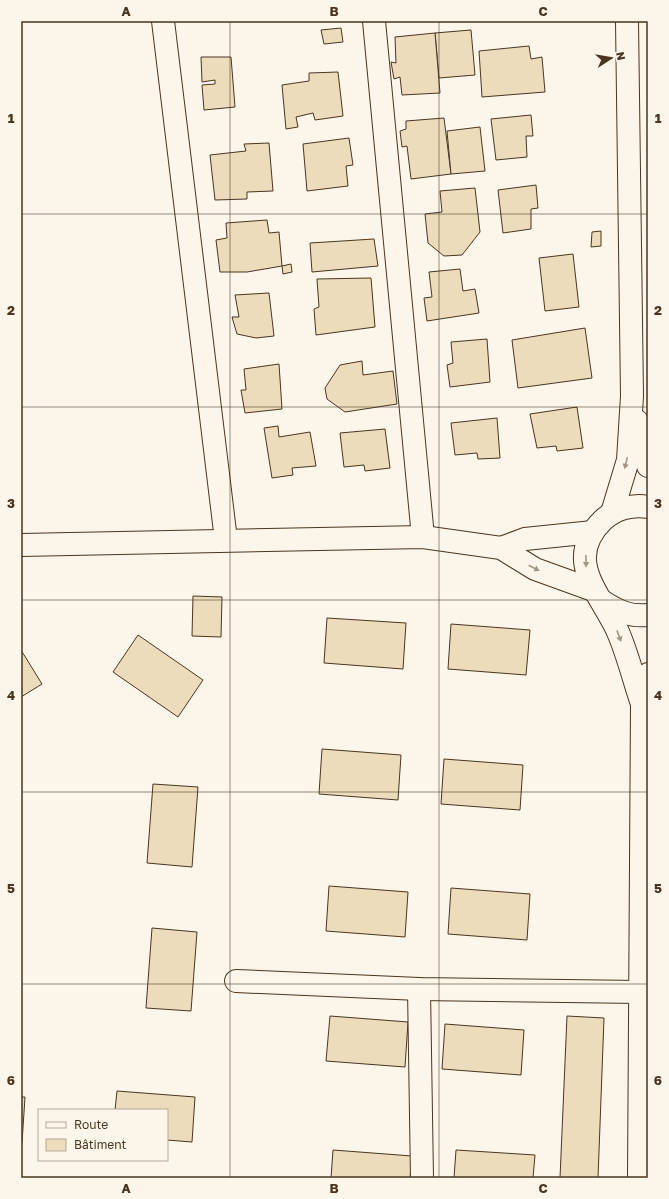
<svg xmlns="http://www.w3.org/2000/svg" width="669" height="1199" viewBox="0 0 669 1199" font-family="'Golos Text',sans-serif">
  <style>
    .building { fill: #ecdcbc; stroke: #4a3520 }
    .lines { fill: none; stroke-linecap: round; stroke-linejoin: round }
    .minor-casing { stroke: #4a3520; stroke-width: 24 }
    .minor { stroke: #fbf6e9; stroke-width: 22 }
    .oneway { fill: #a29684 }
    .grid { fill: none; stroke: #4a3520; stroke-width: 1; stroke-opacity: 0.55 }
    .neatline { fill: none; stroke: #4a3520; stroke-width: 1.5 }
    .grid-label { font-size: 13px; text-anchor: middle; font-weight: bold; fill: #4a3520 }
  </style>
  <rect width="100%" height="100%" fill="#fbf6e9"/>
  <g class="building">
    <polygon points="341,28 343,42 324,44 321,30"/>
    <polygon points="471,30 475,75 439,78 435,33"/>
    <polygon points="435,33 440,93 402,95 400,77 394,79 391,62 396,63 395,37"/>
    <polygon points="529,46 531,59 542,57 545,92 482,97 479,51"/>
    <polygon points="201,57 231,57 235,107 204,110 202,85 215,84 215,80 202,82"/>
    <polygon points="338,72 343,116 315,120 313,113 296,117 298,127 286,129 282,85 309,81 309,73"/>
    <polygon points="531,115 533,136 526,136 527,157 496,160 491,119"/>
    <polygon points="444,118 451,174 411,179 407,146 402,147 400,131 406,129 406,121"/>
    <polygon points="480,127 485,171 451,174 447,131"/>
    <polygon points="349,138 353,165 346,166 348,186 307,191 303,144"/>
    <polygon points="269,143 273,191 247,192 247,199 215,200 210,155 246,151 244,144"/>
    <polygon points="536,185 538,208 531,209 531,229 503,233 498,190"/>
    <polygon points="475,188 480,232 462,255 444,256 428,243 425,214 442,212 440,191"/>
    <polygon points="267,220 269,233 279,232 282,266 247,272 220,272 216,240 227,238 226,223"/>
    <polygon points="601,231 601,246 591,247 592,232"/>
    <polygon points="374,239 378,266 312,272 310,243"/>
    <polygon points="573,254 579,307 545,311 539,258"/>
    <polygon points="291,264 292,272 283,274 282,266"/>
    <polygon points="460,269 463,291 475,289 479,313 427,321 424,298 432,297 429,272"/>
    <polygon points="371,278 375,327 316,335 314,309 319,307 317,279"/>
    <polygon points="269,293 274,336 256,338 237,334 232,317 239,317 235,295"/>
    <polygon points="585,328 592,378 518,388 512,340"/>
    <polygon points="487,339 490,382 450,387 447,365 453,363 451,342"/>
    <polygon points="362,361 363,375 393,371 397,404 345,412 327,399 325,388 340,365"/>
    <polygon points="279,364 282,409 245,413 241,390 246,390 244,369"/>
    <polygon points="577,407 583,448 557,451 556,446 537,448 530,414"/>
    <polygon points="497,418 500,458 478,459 477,453 455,455 451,423"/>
    <polygon points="278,426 279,437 310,432 316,466 292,468 293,475 272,478 264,428"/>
    <polygon points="385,429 390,468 365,471 364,465 344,467 340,433"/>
    <polygon points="193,596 222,597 221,637 192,636"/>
    <polygon points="327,618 406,623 403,669 324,663"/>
    <polygon points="451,624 530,630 526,675 448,669"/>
    <polygon points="138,635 203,680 178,717 113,672"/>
    <polygon points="21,650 42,684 21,697"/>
    <polygon points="322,749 401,755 398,800 319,794"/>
    <polygon points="444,759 523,765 520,810 441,804"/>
    <polygon points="153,784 198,787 192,867 147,863"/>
    <polygon points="329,886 408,892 405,937 326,931"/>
    <polygon points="451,888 530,894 527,940 448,934"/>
    <polygon points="152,928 197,932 191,1011 146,1008"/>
    <polygon points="330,1016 408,1022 405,1067 326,1061"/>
    <polygon points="567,1016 604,1018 598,1178 560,1178"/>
    <polygon points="445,1024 524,1030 521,1075 442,1069"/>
    <polygon points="117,1091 195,1097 192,1142 167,1140 167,1110 115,1110"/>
    <polygon points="21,1097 25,1097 22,1143 21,1143"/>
    <polygon points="333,1150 412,1156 410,1178 331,1178"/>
    <polygon points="456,1150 535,1155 533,1178 454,1178"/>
  </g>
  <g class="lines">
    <g class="minor-casing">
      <g id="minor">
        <polyline points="163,21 226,540"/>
        <polyline points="374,21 423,537"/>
        <polyline points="637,421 648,466"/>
        <polyline points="612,513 628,460 632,396 627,21"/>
        <polyline points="21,545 423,537 501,548 535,569 593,590"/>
        <polyline points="501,548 525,539 593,532"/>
        <path d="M602,601C617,611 630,617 648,615"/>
        <path d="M642,704C634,681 628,655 618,632C601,594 562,560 603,520C615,509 632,504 648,507"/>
        <polyline points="236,981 419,989 640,992"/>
        <polyline points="419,989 422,1178"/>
        <polyline points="639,1178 642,705 648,674"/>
      </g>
    </g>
    <use href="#minor" class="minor"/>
  </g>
  <defs><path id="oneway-solid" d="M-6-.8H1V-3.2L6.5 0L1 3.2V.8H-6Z"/></defs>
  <g class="oneway">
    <use href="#oneway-solid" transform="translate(626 463) rotate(103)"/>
    <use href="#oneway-solid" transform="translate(586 561) rotate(89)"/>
    <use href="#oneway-solid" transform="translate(534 568) rotate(27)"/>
    <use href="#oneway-solid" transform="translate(619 636) rotate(70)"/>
  </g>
  <path class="grid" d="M230,21V1178M439,21V1178M21,214H648M21,407H648M21,600H648M21,792H648M21,984H648"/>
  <rect width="669" height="1199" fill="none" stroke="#fbf6e9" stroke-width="44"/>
  <rect x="38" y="1109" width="130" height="52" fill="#fbf6e9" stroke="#b4a999"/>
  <rect x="46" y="1122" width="20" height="6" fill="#fbf6e9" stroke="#b4a999"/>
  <text x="74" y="1129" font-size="12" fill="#4a3520">Route</text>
  <rect x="46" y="1139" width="20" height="12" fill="#ecdcbc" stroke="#b4a999"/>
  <text x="74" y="1149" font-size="12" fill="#4a3520">Bâtiment</text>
  <g transform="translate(611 58) rotate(78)" stroke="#fbf6e9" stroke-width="3" paint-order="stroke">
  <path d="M0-3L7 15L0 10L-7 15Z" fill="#4a3520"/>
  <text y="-6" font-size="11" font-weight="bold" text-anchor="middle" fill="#4a3520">N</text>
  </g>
  <rect x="22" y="22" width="625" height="1155" class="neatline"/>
  <g class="grid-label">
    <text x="126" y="16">A</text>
    <text x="334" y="16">B</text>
    <text x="543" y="16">C</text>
    <text x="11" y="123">1</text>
    <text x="658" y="123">1</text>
    <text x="11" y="315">2</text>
    <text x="658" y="315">2</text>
    <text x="11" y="508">3</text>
    <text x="658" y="508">3</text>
    <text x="11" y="700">4</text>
    <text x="658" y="700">4</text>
    <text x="11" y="893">5</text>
    <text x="658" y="893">5</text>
    <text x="11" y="1085">6</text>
    <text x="658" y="1085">6</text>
    <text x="126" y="1193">A</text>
    <text x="334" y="1193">B</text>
    <text x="543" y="1193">C</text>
  </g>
</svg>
